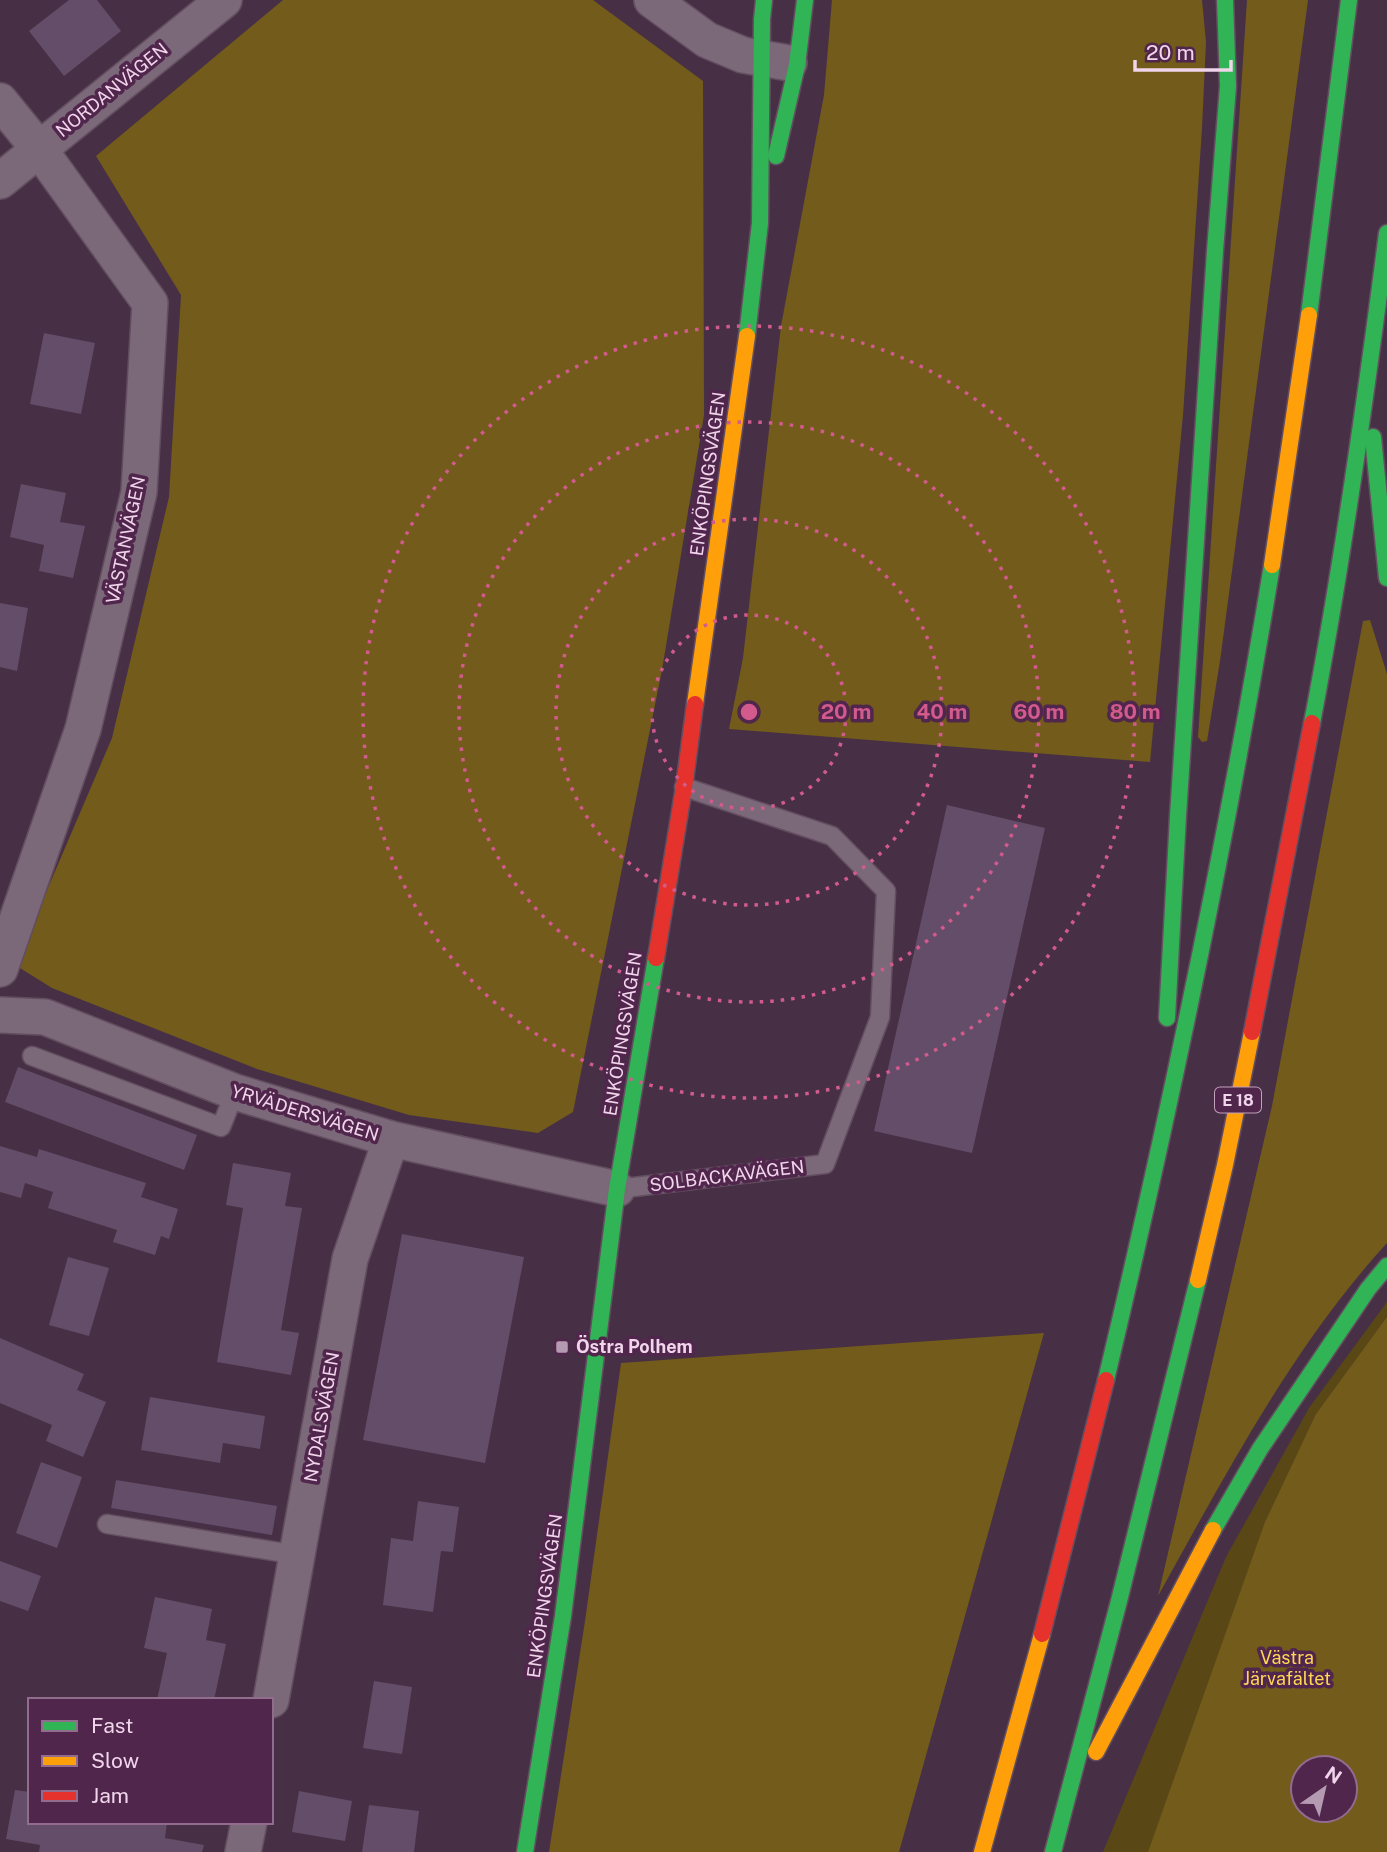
<svg xmlns="http://www.w3.org/2000/svg" width="1387" height="1852" viewBox="0 0 1387 1852" font-family="'Public Sans',sans-serif">
  <style>
    .green { fill: #5a4716; fill-rule: evenodd }
    .forest { fill: #725b1b; fill-rule: evenodd }
    .building { fill: #634d69 }
    .lines { fill: none; stroke-linecap: round; stroke-linejoin: round }
    .lane-casing { stroke: #634e60; stroke-width: 21 }
    .street-casing { stroke: #634e60; stroke-width: 38 }
    .fast-casing { stroke: #634e60; stroke-width: 19 }
    .slow-casing { stroke: #634e60; stroke-width: 19 }
    .jam-casing { stroke: #634e60; stroke-width: 19 }
    .lane { stroke: #7b6879; stroke-width: 18 }
    .street { stroke: #7b6879; stroke-width: 35 }
    .fast { stroke: #30b455; stroke-width: 16 }
    .slow { stroke: #ff9f0a; stroke-width: 16 }
    .jam { stroke: #e5322d; stroke-width: 16 }
    .ring { fill: none; stroke: #d25a8d; stroke-width: 3.5; stroke-dasharray: 3.5 7 }
    .poi-dot { fill: #b59bb1; stroke: #51264d; stroke-width: 2.5 }
    .labels { text-anchor: middle; stroke-width: 7; stroke-linejoin: round; paint-order: stroke }
    .shield { fill: #51264d; stroke: #c0a0bc; stroke-width: 2 }
    .shield-label { font-size: 16px; font-weight: bold; fill: #f0d5eb }
    .street-label { font-size: 18px; fill: #f0d5eb; stroke: #51264d }
    .poi-label { font-size: 18px; font-weight: bold; fill: #f0d5eb; stroke: #51264d; text-anchor: start }
    .park-label { font-size: 18px; fill: #ffd655; stroke: #51264d }
    .centre { fill: #d25a8d; stroke: #51264d; stroke-width: 3.5 }
    .ring-label { font-size: 21px; text-anchor: middle; font-weight: bold; fill: #d25a8d; stroke: #51264d; stroke-width: 7; stroke-linejoin: round; paint-order: stroke }
  </style>
  <rect width="100%" height="100%" fill="#473045"/>
  <path class="green" d="M1387,1302V1852H1103L1226,1557L1309,1408ZM1303,1768H1345V1810H1303Z"/>
  <g class="forest">
    <polygon points="283,0 593,0 703,81 704,415 662,670 573,1112 538,1133 409,1115 257,1069 52,988 15,965 112,738 169,497 181,295 96,156"/>
    <polygon points="832,0 1202,0 1206,42 1202,128 1183,415 1150,762 729,729 743,658 781,326 824,95"/>
    <polygon points="1247,0 1308,0 1220,661 1207,741 1202,742 1198,737"/>
    <path d="M1370,620L1387,674V1243C1292,1347 1226,1474 1158,1596L1272,1106L1363,621Z"/>
    <path d="M1387,1317V1852H1148L1265,1522L1316,1414ZM1303,1768H1345V1810H1303Z"/>
    <polygon points="1044,1333 899,1852 549,1852 585,1621 621,1363"/>
  </g>
  <g class="building">
    <polygon points="69,0 97,0 121,31 64,76 29,31"/>
    <polygon points="44,333 95,343 81,414 30,404"/>
    <polygon points="21,484 66,493 60,522 85,526 73,578 39,571 44,545 10,537"/>
    <polygon points="0,603 28,608 17,671 0,667"/>
    <polygon points="947,805 1045,828 972,1153 874,1131"/>
    <polygon points="18,1067 197,1135 184,1170 5,1102"/>
    <polygon points="0,1146 37,1157 39,1149 146,1183 141,1197 178,1209 169,1239 161,1236 155,1255 113,1242 117,1230 48,1208 53,1192 25,1183 21,1198 0,1192"/>
    <polygon points="233,1163 291,1173 285,1206 302,1208 281,1330 299,1333 291,1375 217,1362 243,1208 226,1205"/>
    <polygon points="402,1234 524,1257 485,1463 363,1440"/>
    <polygon points="68,1257 109,1268 89,1336 49,1325"/>
    <polygon points="0,1338 84,1374 77,1390 106,1402 83,1457 46,1441 52,1425 0,1403"/>
    <polygon points="150,1397 265,1416 260,1449 223,1443 220,1463 141,1450"/>
    <polygon points="41,1462 82,1477 57,1548 16,1533"/>
    <polygon points="116,1480 277,1506 272,1535 111,1508"/>
    <polygon points="418,1501 459,1507 453,1552 441,1551 433,1612 383,1605 391,1538 413,1541"/>
    <polygon points="0,1561 41,1576 28,1611 0,1601"/>
    <polygon points="155,1597 212,1609 206,1640 226,1644 214,1700 157,1700 167,1653 144,1648"/>
    <polygon points="374,1681 412,1687 402,1754 363,1748"/>
    <polygon points="15,1790 30,1792 30,1822 167,1822 165,1838 204,1845 202,1852 39,1852 40,1845 6,1839"/>
    <polygon points="299,1791 352,1801 345,1841 292,1832"/>
    <polygon points="369,1805 419,1811 414,1852 362,1852"/>
  </g>
  <g class="lines">
    <g class="lane-casing">
      <g id="lane">
        <polyline points="32,1056 221,1127 235,1092"/>
        <polyline points="617,1189 825,1164 880,1017 886,891 832,836 684,787"/>
        <polyline points="107,1524 297,1555"/>
      </g>
    </g>
    <g class="street-casing">
      <g id="street">
        <polyline points="652,0 707,40 743,55 789,63"/>
        <polyline points="0,101 39,149 150,303 139,492 83,729 0,969"/>
        <polyline points="0,181 224,0"/>
        <polyline points="0,1015 45,1017 235,1092 391,1139 617,1189"/>
        <polyline points="271,1700 350,1259 391,1139"/>
        <polyline points="243,1852 249,1822"/>
      </g>
    </g>
    <g class="fast-casing">
      <g id="fast">
        <polyline points="776,156 797,65 805,0"/>
        <polyline points="1309,315 1349,0"/>
        <polyline points="747,336 760,223 762,19 764,0"/>
        <polyline points="1373,437 1387,578"/>
        <path d="M1312,723C1343,561 1366,397 1387,233"/>
        <polyline points="1167,1018 1178,816 1215,251 1228,86 1225,0"/>
        <path d="M1106,1380C1170,1111 1227,839 1272,565"/>
        <polyline points="1213,1530 1260,1449 1368,1289 1387,1266"/>
        <polyline points="525,1852 563,1616 617,1189 656,958"/>
        <polyline points="1053,1852 1119,1601 1198,1280"/>
      </g>
    </g>
    <g class="slow-casing">
      <g id="slow">
        <polyline points="1272,565 1309,315"/>
        <polyline points="695,704 747,336"/>
        <polyline points="1198,1280 1225,1165 1252,1032"/>
        <polyline points="1096,1752 1213,1530"/>
        <polyline points="982,1852 1042,1634"/>
      </g>
    </g>
    <g class="jam-casing">
      <g id="jam">
        <polyline points="656,958 684,787 695,704"/>
        <polyline points="1252,1032 1312,723"/>
        <polyline points="1042,1634 1106,1380"/>
      </g>
    </g>
    <use href="#lane" class="lane"/>
    <use href="#street" class="street"/>
    <use href="#fast" class="fast"/>
    <use href="#slow" class="slow"/>
    <use href="#jam" class="jam"/>
  </g>
  <g class="ring">
    <circle cx="749" cy="712" r="97"/>
    <circle cx="749" cy="712" r="193"/>
    <circle cx="749" cy="712" r="290"/>
    <circle cx="749" cy="712" r="386"/>
  </g>
  <rect class="poi-dot" x="555" y="1340" width="14" height="14" rx="3.5"/>
  <g class="labels">
    <rect class="shield" x="1215" y="1087.5" width="46" height="25" rx="5"/>
    <g class="shield-label">
      <text x="1238" y="1106">E 18</text>
    </g>
    <g class="street-label">
      <text transform="translate(112 90) rotate(-39)" y="6">NORDANVÄGEN</text>
      <text transform="translate(708 474) rotate(-82)" y="6">ENKÖPINGSVÄGEN</text>
      <text transform="translate(126 540) rotate(-78)" y="6">VÄSTANVÄGEN</text>
      <text transform="translate(623 1034) rotate(-81)" y="6">ENKÖPINGSVÄGEN</text>
      <text transform="translate(305 1113) rotate(17)" y="6">YRVÄDERSVÄGEN</text>
      <text transform="translate(727 1176) rotate(-7)" y="6">SOLBACKAVÄGEN</text>
      <text transform="translate(322 1417) rotate(-80)" y="6">NYDALSVÄGEN</text>
      <text transform="translate(545 1596) rotate(-82)" y="6">ENKÖPINGSVÄGEN</text>
    </g>
    <g class="poi-label">
      <text x="576" y="1353">Östra Polhem</text>
    </g>
    <g class="park-label">
      <text x="1287" y="1664">Västra<tspan x="1287" dy="21">Järvafältet</tspan></text>
    </g>
  </g>
  <circle cx="749" cy="712" r="10" class="centre"/>
  <g class="ring-label">
    <text x="846" y="719">20 m</text>
    <text x="942" y="719">40 m</text>
    <text x="1039" y="719">60 m</text>
    <text x="1135" y="719">80 m</text>
  </g>
  <rect x="28" y="1698" width="245" height="126" fill="#51264d" stroke="#916c8c" stroke-width="2"/>
  <rect x="42" y="1721" width="35" height="10" fill="#30b455" stroke="#916c8c" stroke-width="2"/>
  <text x="91" y="1733" font-size="21" fill="#f0d5eb">Fast</text>
  <rect x="42" y="1756" width="35" height="10" fill="#ff9f0a" stroke="#916c8c" stroke-width="2"/>
  <text x="91" y="1768" font-size="21" fill="#f0d5eb">Slow</text>
  <rect x="42" y="1791" width="35" height="10" fill="#e5322d" stroke="#916c8c" stroke-width="2"/>
  <text x="91" y="1803" font-size="21" fill="#f0d5eb">Jam</text>
  <g transform="translate(1324 1789) rotate(34)"><circle r="33" fill="#51264d" stroke="#916c8c" stroke-width="2"/>
  <path d="M0-5L12 26L0 18L-12 26Z" fill="#b59bb1"/>
  <text y="-10" font-size="19" font-weight="bold" text-anchor="middle" fill="#f0d5eb">N</text>
  </g>
  <path d="M1135 60v10h96v-10" fill="none" stroke="#f0d5eb" stroke-width="3.5"/>
  <text x="1146" y="60" font-size="21" fill="#f0d5eb" stroke="#51264d" stroke-width="5" paint-order="stroke">20 m</text>
</svg>
